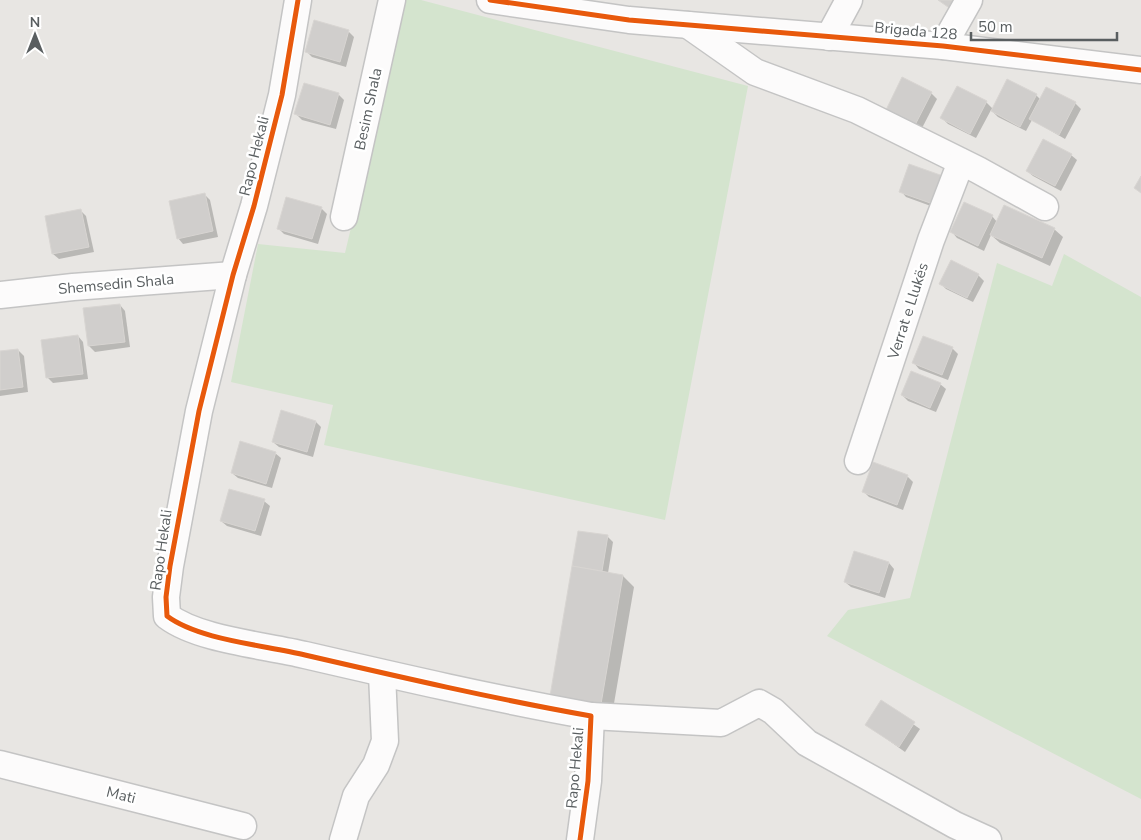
<svg xmlns="http://www.w3.org/2000/svg" width="1141" height="840" viewBox="0 0 1141 840" font-family="'Nunito Sans',sans-serif">
  <style>
    .green { fill: #d4e4ce }
    .shadow { fill: #0003 }
    .building { fill: #d0cecc; stroke: #d8d5d2 }
    .lines { fill: none; stroke-linecap: round; stroke-linejoin: round }
    .minor-casing { stroke: #c4c4c4; stroke-width: 29 }
    .minor { stroke: #fcfbfb; stroke-width: 26 }
    .cycleway-casing { stroke: #fff; stroke-width: 8 }
    .cycleway { stroke: #e8590c; stroke-width: 5 }
    .labels { text-anchor: middle; stroke-width: 5; stroke-linejoin: round; paint-order: stroke }
    .street-label { font-size: 15px; fill: #595e60; stroke: #fff }
  </style>
  <rect width="100%" height="100%" fill="#e8e6e3"/>
  <g class="green">
    <polygon points="405,0 421,0 748,86 665,520 324,445 333,405 231,382 258,244 345,253"/>
    <polygon points="1064,254 1141,297 1141,799 827,636 848,610 910,598 997,263 1052,286"/>
  </g>
  <g class="shadow">
    <polygon points="315,22 349,32 354,37 346,67 312,57 306,51"/>
    <polygon points="903,79 931,93 937,99 921,130 893,115"/>
    <polygon points="338,94 344,100 336,129 302,120 296,114"/>
    <polygon points="1036,95 1041,100 1075,103 1081,109 1065,139 1032,120 1026,131 998,117 991,110 976,138 948,124 942,118 986,102 993,109"/>
    <polygon points="1071,155 1077,160 1061,191 1033,176 1027,171"/>
    <polygon points="910,165 939,209 906,197 901,191"/>
    <polygon points="205,195 210,200 218,237 183,244 178,238"/>
    <polygon points="321,208 327,214 318,244 284,234 278,228"/>
    <polygon points="80,210 86,216 94,252 59,259 53,254"/>
    <polygon points="992,216 997,222 1054,229 1063,237 1050,266 1000,243 991,235 984,251 957,238 952,232"/>
    <polygon points="978,275 984,281 973,302 946,289 941,284"/>
    <polygon points="120,305 125,311 130,347 95,352 89,346 85,309"/>
    <polygon points="78,336 83,342 88,379 53,383 47,377"/>
    <polygon points="952,348 958,354 948,380 919,369 914,363"/>
    <polygon points="18,350 24,356 28,392 0,396 0,352"/>
    <polygon points="940,384 946,389 936,412 908,401 902,395"/>
    <polygon points="316,422 321,427 313,457 279,447 273,442"/>
    <polygon points="275,453 281,458 272,488 238,478 232,473"/>
    <polygon points="874,464 908,477 913,482 903,510 869,497 863,491"/>
    <polygon points="264,501 270,506 261,536 227,526 221,521"/>
    <polygon points="579,532 607,536 613,542 608,573 623,576 634,587 612,715 551,696"/>
    <polygon points="855,552 889,563 894,569 885,598 851,587 845,582"/>
    <polygon points="882,702 920,729 905,752 867,725"/>
  </g>
  <g class="building">
    <polygon points="938,0 963,0 955,12"/>
    <polygon points="314,20 349,30 340,62 305,52"/>
    <polygon points="902,77 932,92 915,125 886,110"/>
    <polygon points="1007,79 1037,94 1020,127 991,111"/>
    <polygon points="304,83 339,93 330,125 294,114"/>
    <polygon points="957,86 987,101 970,134 940,118"/>
    <polygon points="1046,87 1076,102 1059,135 1029,119"/>
    <polygon points="1043,139 1072,154 1055,186 1026,171"/>
    <polygon points="909,164 943,176 933,204 899,192"/>
    <polygon points="1141,176 1141,193 1134,188"/>
    <polygon points="205,193 213,231 177,239 169,201"/>
    <polygon points="286,197 322,207 312,239 277,229"/>
    <polygon points="964,202 993,215 978,246 950,232"/>
    <polygon points="1004,205 1055,228 1042,258 990,235"/>
    <polygon points="81,209 89,247 52,254 45,216"/>
    <polygon points="951,260 979,274 967,298 939,284"/>
    <polygon points="120,304 125,342 88,346 83,308"/>
    <polygon points="78,335 83,374 46,378 41,340"/>
    <polygon points="923,336 953,347 942,375 912,363"/>
    <polygon points="18,349 23,387 0,390 0,351"/>
    <polygon points="911,371 941,383 930,408 901,395"/>
    <polygon points="281,410 316,421 307,452 272,442"/>
    <polygon points="240,441 276,452 266,484 231,473"/>
    <polygon points="873,462 908,475 897,505 862,492"/>
    <polygon points="229,489 265,499 255,531 220,521"/>
    <polygon points="578,531 608,535 602,571 572,566"/>
    <polygon points="854,551 889,562 879,593 844,582"/>
    <polygon points="572,566 623,575 601,704 550,696"/>
    <polygon points="881,700 915,722 899,747 865,725"/>
  </g>
  <g class="lines">
    <g class="minor-casing">
      <g id="minor">
        <path d="M298,0L282,95L254,206L233,275L199,411L170,566L166,597L167,616C199,640 264,645 305,655C400,677 495,699 591,716L588,781L580,840"/>
        <polyline points="490,0 629,20 943,46 1141,70"/>
        <polyline points="688,25 755,72 857,110 978,170 1045,207"/>
        <polyline points="829,37 849,0"/>
        <polyline points="943,46 969,0"/>
        <polyline points="344,217 392,0"/>
        <polyline points="0,295 73,287 233,275"/>
        <polyline points="858,461 931,240 961,162"/>
        <polyline points="591,716 721,723 759,703 773,711 807,743 955,825 988,840"/>
        <polyline points="0,764 243,826"/>
        <polyline points="343,840 356,796 376,765 385,741 382,674"/>
      </g>
    </g>
    <use href="#minor" class="minor"/>
    <g class="cycleway-casing">
      <g id="cycleway">
        <path d="M298,0L282,95L254,206L233,275L199,411L170,566L166,597L167,616C199,640 264,645 305,655C400,677 495,699 591,716L588,781L580,840"/>
        <polyline points="490,0 629,20 943,46 1141,70"/>
      </g>
    </g>
    <use href="#cycleway" class="cycleway"/>
  </g>
  <g class="labels">
    <g class="street-label">
      <text transform="translate(916 31) rotate(5)" y="5">Brigada 128</text>
      <text transform="translate(368 109) rotate(-78)" y="5">Besim Shala</text>
      <text transform="translate(254 156) rotate(-76)" y="5">Rapo Hekali</text>
      <text transform="translate(116 284) rotate(-5)" y="5">Shemsedin Shala</text>
      <text transform="translate(908 311) rotate(-72)" y="5">Verrat e Llukës</text>
      <text transform="translate(161 550) rotate(-82)" y="5">Rapo Hekali</text>
      <text transform="translate(575 768) rotate(-85)" y="5">Rapo Hekali</text>
      <text transform="translate(121 795) rotate(14)" y="5">Mati</text>
    </g>
  </g>
  <g transform="translate(35 35)" stroke="#ffffff" stroke-width="4" paint-order="stroke">
  <path d="M0-4L9 19L0 12L-9 19Z" fill="#595e60"/>
  <text y="-8" font-size="14" font-weight="bold" text-anchor="middle" fill="#595e60">N</text>
  </g>
  <path d="M971 32v8h146v-8" fill="none" stroke="#595e60" stroke-width="2.5"/>
  <text x="978" y="32" font-size="15" fill="#595e60" stroke="#ffffff" stroke-width="4" paint-order="stroke">50 m</text>
</svg>
